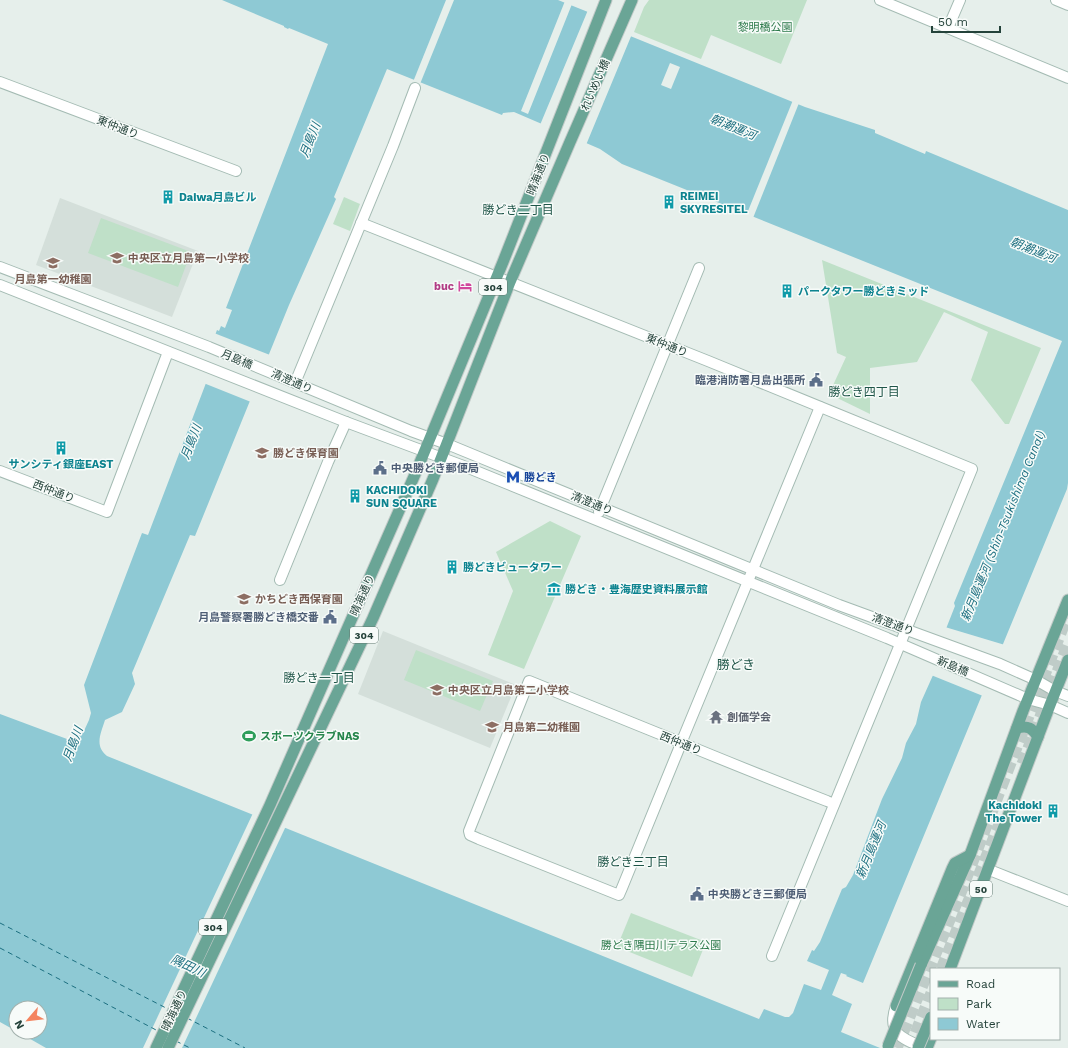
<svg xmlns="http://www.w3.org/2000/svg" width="1068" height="1048" viewBox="0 0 1068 1048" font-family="'Work Sans','Noto Sans JP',sans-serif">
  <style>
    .built { fill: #d4dfda }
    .green { fill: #bfe0c8 }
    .water { fill: #8ec9d4; fill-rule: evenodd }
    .pier { fill: #e6efeb }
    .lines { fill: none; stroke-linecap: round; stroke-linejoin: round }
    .ferry { stroke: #1c6f80; stroke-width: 1; stroke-dasharray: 5 4; stroke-linecap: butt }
    .primary-tunnel { stroke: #bfccc8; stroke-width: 11; stroke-dasharray: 11 5.5; stroke-linecap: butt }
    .secondary-casing { stroke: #a4bbb3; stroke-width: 12 }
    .primary-casing { stroke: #c2cac8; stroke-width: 13 }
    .secondary { stroke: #fff; stroke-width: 10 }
    .primary { stroke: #6aa596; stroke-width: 11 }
    .primary-bridge-casing { stroke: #c2cac8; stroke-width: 13; stroke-linecap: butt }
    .primary-bridge { stroke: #6aa596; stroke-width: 11 }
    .labels { text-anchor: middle; stroke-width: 3; stroke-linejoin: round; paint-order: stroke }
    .shield { fill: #f7fbf9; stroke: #637a73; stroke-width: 1 }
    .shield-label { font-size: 10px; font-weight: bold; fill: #24423a }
    .park-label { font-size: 11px; fill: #2d7a4b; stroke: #f7fbf9 }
    .street-label { font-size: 11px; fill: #24423a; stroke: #f7fbf9 }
    .culture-label { font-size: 11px; font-weight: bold; fill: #0d838f; stroke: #f7fbf9; text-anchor: start }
    .education-label { font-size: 11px; font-weight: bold; fill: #785e54; stroke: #f7fbf9; text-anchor: start }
    .hotel-label { font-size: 11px; font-weight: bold; fill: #b23c85; stroke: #f7fbf9; text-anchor: end }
    .service-label { font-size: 11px; font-weight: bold; fill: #4e5e75; stroke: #f7fbf9; text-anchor: end }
    .transit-label { font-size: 11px; font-weight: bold; fill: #164399; stroke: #f7fbf9; text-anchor: start }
    .worship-label { font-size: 11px; font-weight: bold; fill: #5b616d; stroke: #f7fbf9; text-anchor: start }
    .leisure-label { font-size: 11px; font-weight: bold; fill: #27864d; stroke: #f7fbf9; text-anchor: start }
    .water-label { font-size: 12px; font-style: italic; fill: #1c6f80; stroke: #f7fbf9 }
    .neighbourhood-label { font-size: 12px; fill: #1f5548; stroke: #f7fbf9 }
    .quarter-label { font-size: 13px; fill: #1f5548; stroke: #f7fbf9 }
  </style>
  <rect width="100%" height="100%" fill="#e6efeb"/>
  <g class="built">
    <polygon points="60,198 198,251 172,317 36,265"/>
    <polygon points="383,631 516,685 490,748 358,694"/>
  </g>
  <g class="green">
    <polygon points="649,0 807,0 781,64 711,35 701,59 634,32 644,7"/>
    <polygon points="344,197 360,204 350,231 333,224"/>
    <polygon points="101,218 191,252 178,287 88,253"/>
    <polygon points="822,260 1041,348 1009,424 1005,424 971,380 988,332 944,312 917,362 870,368 870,414 829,394 846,357 837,353"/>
    <polygon points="550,521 581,536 524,669 488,655 513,591 496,552"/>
    <polygon points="416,650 493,681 480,711 404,680"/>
    <polygon points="631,913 706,942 692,977 617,947"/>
  </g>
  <path class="water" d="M222,0H558L588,12L586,17L608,27L805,107L875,130V133L925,154L926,151L1068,210V483L1067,489L863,983L846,976L847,975L841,973L832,995L852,1004L841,1032L880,1048H46L18,1032H40V1008H16V1031L0,1022V714L67,739L74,738L83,733L89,720L91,713L84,685L142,533L148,535L206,383L198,380L217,330L219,331L221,326L225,328L232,310L226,308L328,44L289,28L288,29L284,27V26ZM387,69L502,115L503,113L514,112L600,149L622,164L1062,341L954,603L955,606L940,644L938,664L921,702L916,724L906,743L902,758L882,799L853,875L846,887L842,889L820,942L814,951L812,950L807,961L829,970L821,990L804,984L793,1013L789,1017H785L764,1009L759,1019L107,756C94,746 101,733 105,720L122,712L135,684L132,673L190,535L195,536L289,305L336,199L334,197Z"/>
  <g class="pier">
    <polygon points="446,0 454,0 420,84 413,82"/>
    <polygon points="565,1 572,4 528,114 521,111"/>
    <polygon points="588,10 590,12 588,16 632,34 586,145 540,125"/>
    <polygon points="670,63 680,67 671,89 661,85"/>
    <polygon points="793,100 799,103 753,218 746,216"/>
    <polygon points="214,333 270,355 251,402 196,380"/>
    <polygon points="945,627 1005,645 983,696 931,675 936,663 938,643"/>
    <polygon points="253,813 286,826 182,1048 143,1048"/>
  </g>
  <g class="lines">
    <g class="ferry">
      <polyline points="0,923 168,1009"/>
      <polyline points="0,948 158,1031"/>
      <polyline points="187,1018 245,1048"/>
      <polyline points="176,1041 190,1048"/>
    </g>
    <g class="primary-tunnel">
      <polyline points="1022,764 1068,643"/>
      <polyline points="941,969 1001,819"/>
      <polyline points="897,1048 959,898 1068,615"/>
      <polyline points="909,1048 931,993"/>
    </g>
    <g class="secondary-casing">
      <g id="secondary">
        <polyline points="880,0 1068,78"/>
        <polyline points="1056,0 1068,5"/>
        <polyline points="948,28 960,0"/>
        <polyline points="0,82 236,171"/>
        <polyline points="361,223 708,361 972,469 772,956"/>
        <polyline points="0,267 209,347 411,431 447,444 839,605 1000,664 1036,680 1055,691 1068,696"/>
        <polyline points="0,285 346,422 461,465 887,638 1028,699 1050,705 1068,713"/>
        <polyline points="295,383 393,146 415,88"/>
        <path d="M820,407L684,736L678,751L622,888L619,895L479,839L470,835L469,831L529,681L682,743C730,763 778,782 827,801L834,804"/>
        <polyline points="0,471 107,512 168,352"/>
        <polyline points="599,512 699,268"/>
        <polyline points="280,580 328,462 346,422"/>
        <polyline points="992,871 1068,901"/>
        <path d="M896,1006C886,1034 903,1039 925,1048"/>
      </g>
    </g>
    <g class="primary-casing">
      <g id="primary">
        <path d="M1017,728C1028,725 1032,728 1038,737"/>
        <polyline points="921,965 970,855 1023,711 1068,600"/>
        <polyline points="950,969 1050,705 1068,660"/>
        <polyline points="896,1006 952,869 955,863 970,855"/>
        <polyline points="156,1048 270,805 416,472 503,262 606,0"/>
        <polyline points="168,1048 373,618 433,479 510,282 570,142 632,0"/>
        <polyline points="927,1048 931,1038"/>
      </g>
    </g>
    <use href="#secondary" class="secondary"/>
    <use href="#primary" class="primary"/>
    <g class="primary-bridge-casing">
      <g id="primary-bridge">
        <polyline points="888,1046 921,965"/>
        <polyline points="918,1048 931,1017"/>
      </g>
    </g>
    <use href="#primary-bridge" class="primary-bridge"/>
  </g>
  <defs>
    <g id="building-bare" transform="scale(1.08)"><path d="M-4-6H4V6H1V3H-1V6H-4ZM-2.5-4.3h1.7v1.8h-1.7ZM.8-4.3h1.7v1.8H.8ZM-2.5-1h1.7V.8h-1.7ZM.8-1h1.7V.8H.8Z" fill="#0f9aa8" stroke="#f7fbf9" stroke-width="2.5" paint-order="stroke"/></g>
    <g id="school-bare" transform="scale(1.08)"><path d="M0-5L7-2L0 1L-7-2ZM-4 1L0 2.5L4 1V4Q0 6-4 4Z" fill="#8d6e63" stroke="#f7fbf9" stroke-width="2.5" paint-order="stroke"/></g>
    <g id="hotel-bare" transform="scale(1.08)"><path d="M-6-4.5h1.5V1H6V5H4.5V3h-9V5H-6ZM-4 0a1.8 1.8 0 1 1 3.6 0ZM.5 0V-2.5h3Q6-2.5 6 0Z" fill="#d1479c" stroke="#f7fbf9" stroke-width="2.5" paint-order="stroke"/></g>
    <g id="civic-bare" transform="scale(1.08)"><path d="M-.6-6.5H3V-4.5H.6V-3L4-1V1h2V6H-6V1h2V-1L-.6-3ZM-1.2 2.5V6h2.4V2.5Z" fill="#5c6f8a" stroke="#f7fbf9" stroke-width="2.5" paint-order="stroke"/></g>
    <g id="metro-bare" transform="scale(1.08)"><path d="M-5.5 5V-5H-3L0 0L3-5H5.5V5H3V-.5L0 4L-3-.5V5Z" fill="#1a4fb4" stroke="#f7fbf9" stroke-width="2.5" paint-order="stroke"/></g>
    <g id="museum-bare" transform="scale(1.08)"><path d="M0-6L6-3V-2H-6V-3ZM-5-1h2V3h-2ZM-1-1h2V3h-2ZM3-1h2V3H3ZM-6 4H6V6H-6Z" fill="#0f9aa8" stroke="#f7fbf9" stroke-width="2.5" paint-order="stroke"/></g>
    <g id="temple-bare" transform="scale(1.08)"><path d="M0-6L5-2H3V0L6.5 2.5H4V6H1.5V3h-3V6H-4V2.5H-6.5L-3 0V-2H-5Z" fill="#6b7280" stroke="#f7fbf9" stroke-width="2.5" paint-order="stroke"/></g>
    <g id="stadium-bare" transform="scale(1.08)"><path d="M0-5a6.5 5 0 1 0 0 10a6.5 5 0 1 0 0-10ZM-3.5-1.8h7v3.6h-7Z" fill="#2e9e5b" stroke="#f7fbf9" stroke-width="2.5" paint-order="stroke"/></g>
  </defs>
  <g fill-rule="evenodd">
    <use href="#building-bare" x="168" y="197"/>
    <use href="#building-bare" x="669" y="202"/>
    <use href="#school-bare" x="117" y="258"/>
    <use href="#school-bare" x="53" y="263"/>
    <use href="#hotel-bare" x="465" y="286"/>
    <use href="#building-bare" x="787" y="291"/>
    <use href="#civic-bare" x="816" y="380"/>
    <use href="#building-bare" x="61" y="448"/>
    <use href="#school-bare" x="262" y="453"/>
    <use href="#civic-bare" x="380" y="468"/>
    <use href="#metro-bare" x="513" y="477"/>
    <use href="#building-bare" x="355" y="496"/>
    <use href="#building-bare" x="452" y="567"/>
    <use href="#museum-bare" x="554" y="589"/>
    <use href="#school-bare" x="244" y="599"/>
    <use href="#civic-bare" x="330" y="617"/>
    <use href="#school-bare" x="437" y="690"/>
    <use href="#temple-bare" x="716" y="717"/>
    <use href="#school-bare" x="492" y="727"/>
    <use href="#stadium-bare" x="249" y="736"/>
    <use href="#building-bare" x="1053" y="811"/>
    <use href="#civic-bare" x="697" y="894"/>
  </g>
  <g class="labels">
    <g class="shield">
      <rect x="479" y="279" width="28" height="16" rx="3"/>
      <rect x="350" y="627" width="28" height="16" rx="3"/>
      <rect x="970" y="881" width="22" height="16" rx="3"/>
      <rect x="199" y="919" width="28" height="16" rx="3"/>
    </g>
    <g class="shield-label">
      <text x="493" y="291">304</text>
      <text x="364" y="639">304</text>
      <text x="981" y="893">50</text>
      <text x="213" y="931">304</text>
    </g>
    <g class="park-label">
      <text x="765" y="31">黎明橋公園</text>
      <text x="661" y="949">勝どき隅田川テラス公園</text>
    </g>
    <g class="street-label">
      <text transform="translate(595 85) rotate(-66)" y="4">れいめい橋</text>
      <text transform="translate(118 127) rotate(21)" y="4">東仲通り</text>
      <text transform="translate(538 174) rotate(-69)" y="4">晴海通り</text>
      <text transform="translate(667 345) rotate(22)" y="4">東仲通り</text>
      <text transform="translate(237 359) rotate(23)" y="4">月島橋</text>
      <text transform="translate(292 381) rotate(23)" y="4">清澄通り</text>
      <text transform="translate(54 491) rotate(21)" y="4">西仲通り</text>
      <text transform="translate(592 503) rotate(22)" y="4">清澄通り</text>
      <text transform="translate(362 595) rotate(-66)" y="4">晴海通り</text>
      <text transform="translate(893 624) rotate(20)" y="4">清澄通り</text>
      <text transform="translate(953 666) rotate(23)" y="4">新島橋</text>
      <text transform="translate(681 743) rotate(22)" y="4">西仲通り</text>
      <text transform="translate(174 1010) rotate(-65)" y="4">晴海通り</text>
    </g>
    <g class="culture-label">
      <text x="680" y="200">REIMEI<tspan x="680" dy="13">SKYRESITEL</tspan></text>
      <text x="179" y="201">Daiwa月島ビル</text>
      <text x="798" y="295">パークタワー勝どきミッド</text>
      <text x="61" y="468" text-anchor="middle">サンシティ銀座EAST</text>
      <text x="366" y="494">KACHIDOKI<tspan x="366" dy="13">SUN SQUARE</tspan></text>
      <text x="463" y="571">勝どきビュータワー</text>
      <text x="565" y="593">勝どき・豊海歴史資料展示館</text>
      <text x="1042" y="809" text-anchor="end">Kachidoki<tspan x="1042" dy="13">The Tower</tspan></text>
    </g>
    <g class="education-label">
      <text x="128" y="262">中央区立月島第一小学校</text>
      <text x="53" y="283" text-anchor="middle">月島第一幼稚園</text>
      <text x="273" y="457">勝どき保育園</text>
      <text x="255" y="603">かちどき西保育園</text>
      <text x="448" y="694">中央区立月島第二小学校</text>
      <text x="503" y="731">月島第二幼稚園</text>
    </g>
    <g class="hotel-label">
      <text x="454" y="290">buc</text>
    </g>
    <g class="service-label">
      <text x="805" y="384">臨港消防署月島出張所</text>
      <text x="391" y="472" text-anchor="start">中央勝どき郵便局</text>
      <text x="319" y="621">月島警察署勝どき橋交番</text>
      <text x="708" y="898" text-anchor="start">中央勝どき三郵便局</text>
    </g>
    <g class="transit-label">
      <text x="524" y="481">勝どき</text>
    </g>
    <g class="worship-label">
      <text x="727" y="721">創価学会</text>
    </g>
    <g class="leisure-label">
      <text x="260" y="740">スポーツクラブNAS</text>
    </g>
    <g class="water-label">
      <text transform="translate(733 127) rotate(22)" y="4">朝潮運河</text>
      <text transform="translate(310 140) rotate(-69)" y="4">月島川</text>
      <text transform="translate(1033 250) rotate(22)" y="4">朝潮運河</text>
      <text transform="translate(191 442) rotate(-69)" y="4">月島川</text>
      <text transform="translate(1003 526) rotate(-68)" y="4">新月島運河 (Shin-Tsukishima Canal)</text>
      <text transform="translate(73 744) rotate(-70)" y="4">月島川</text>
      <text transform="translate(871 850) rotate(-68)" y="4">新月島運河</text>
      <text transform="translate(188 966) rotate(25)" y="4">隅田川</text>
    </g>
    <g class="neighbourhood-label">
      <text x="518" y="214">勝どき二丁目</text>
      <text x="864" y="396">勝どき四丁目</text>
      <text x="319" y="682">勝どき一丁目</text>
      <text x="633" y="866">勝どき三丁目</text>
    </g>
    <g class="quarter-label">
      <text x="736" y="669">勝どき</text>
    </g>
  </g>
  <rect x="930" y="968" width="130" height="72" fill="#f7fbf9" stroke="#a3b1ad"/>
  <rect x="938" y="981" width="20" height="6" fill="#6aa596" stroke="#a3b1ad"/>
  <text x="966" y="988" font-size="12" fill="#24423a">Road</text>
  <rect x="938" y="998" width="20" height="12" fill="#bfe0c8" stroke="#a3b1ad"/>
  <text x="966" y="1008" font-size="12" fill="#24423a">Park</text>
  <rect x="938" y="1018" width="20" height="12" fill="#8ec9d4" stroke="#a3b1ad"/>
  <text x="966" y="1028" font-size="12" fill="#24423a">Water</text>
  <g transform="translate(28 1020) rotate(242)"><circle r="19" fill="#f7fbf9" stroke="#a3b1ad"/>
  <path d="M0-3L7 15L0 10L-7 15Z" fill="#f4845f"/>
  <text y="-6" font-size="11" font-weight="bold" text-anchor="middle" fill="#24423a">N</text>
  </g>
  <path d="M932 26v6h68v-6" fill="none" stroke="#24423a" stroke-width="2"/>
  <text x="938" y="26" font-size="12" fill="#24423a" stroke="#f7fbf9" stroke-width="3" paint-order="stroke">50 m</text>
</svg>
